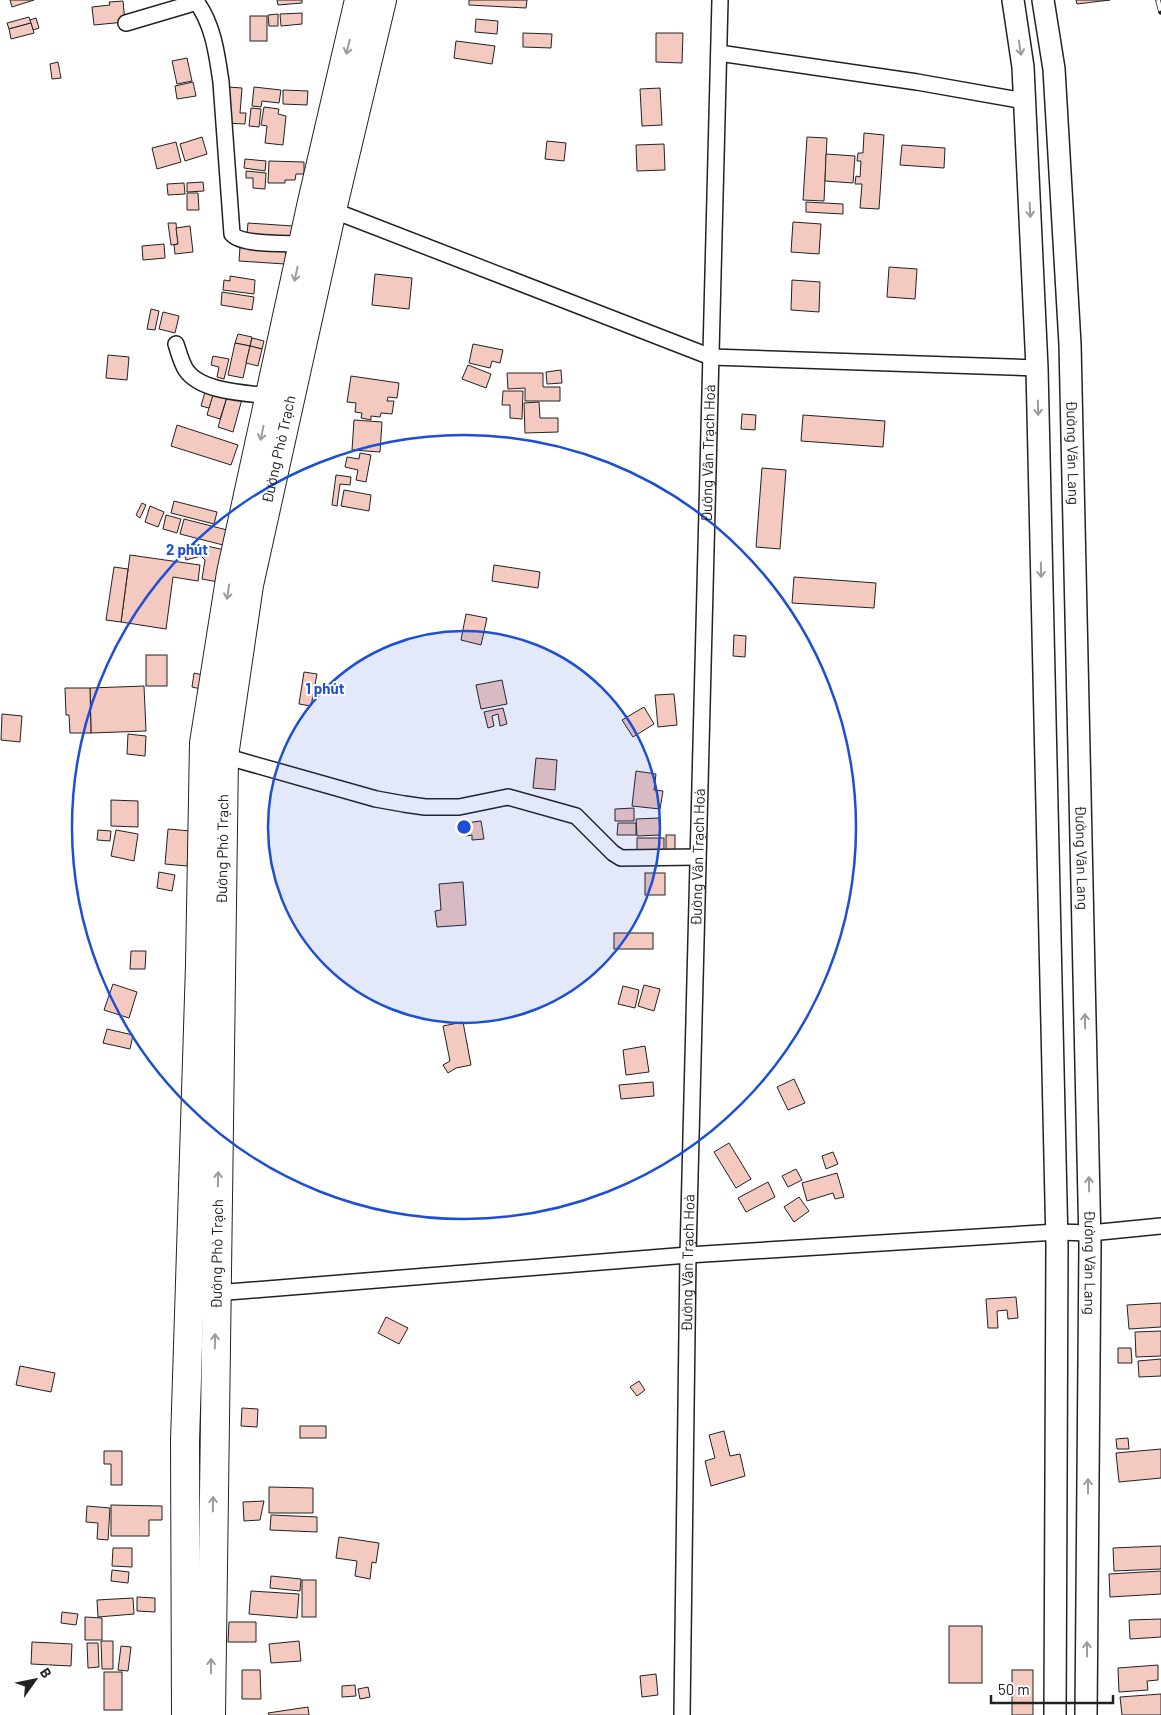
<svg xmlns="http://www.w3.org/2000/svg" width="1161" height="1715" viewBox="0 0 1161 1715" font-family="Barlow,sans-serif">
  <style>
    .building { fill: #f3c9c0; stroke: #222 }
    .lines { fill: none; stroke-linecap: round; stroke-linejoin: round }
    .street-casing { stroke: #222; stroke-width: 18 }
    .secondary-casing { stroke: #222; stroke-width: 24 }
    .highway-casing { stroke: #222; stroke-width: 30 }
    .street { stroke: #fff; stroke-width: 15 }
    .secondary { stroke: #fff; stroke-width: 21 }
    .highway { stroke: #fff; stroke-width: 28 }
    .rail-casing { stroke: #222; stroke-width: 5.5 }
    .rail { stroke: #fff; stroke-width: 4; stroke-dasharray: 11; stroke-linecap: butt }
    .oneway { stroke: #9c9c9c }
    .ring { fill: none; stroke: #1d4ed8; stroke-width: 2.5 }
    .labels { text-anchor: middle; stroke-width: 4; stroke-linejoin: round; paint-order: stroke }
    .street-label { font-size: 15px; fill: #222; stroke: #fff }
    .centre { fill: #1d4ed8; stroke: #fff; stroke-width: 2.5 }
    .ring-label { font-size: 15px; text-anchor: middle; font-weight: bold; fill: #1d4ed8; stroke: #fff; stroke-width: 4; stroke-linejoin: round; paint-order: stroke }
  </style>
  <rect width="100%" height="100%" fill="#fff"/>
  <g class="building">
    <polygon points="10,0 34,0 12,7"/>
    <polygon points="277,0 302,0 302,3 278,5"/>
    <polygon points="469,0 527,0 526,8 469,5"/>
    <polygon points="1076,0 1110,0 1077,4"/>
    <polygon points="123,1 125,22 94,25 92,7 110,5 109,2"/>
    <polygon points="302,13 302,24 281,26 280,14"/>
    <polygon points="278,14 278,26 269,26 268,15"/>
    <rect x="250" y="16" width="17" height="25"/>
    <polygon points="29,17 31,23 9,29 7,23"/>
    <polygon points="36,18 39,28 33,30 30,20"/>
    <polygon points="476,19 498,21 497,34 475,32"/>
    <polygon points="31,23 34,33 11,39 9,29"/>
    <polygon points="523,33 552,34 551,48 523,47"/>
    <polygon points="656,33 683,33 682,63 656,62"/>
    <polygon points="456,41 495,46 492,64 454,58"/>
    <polygon points="187,58 192,81 177,84 172,61"/>
    <polygon points="58,62 61,78 52,79 50,64"/>
    <polygon points="193,82 196,96 177,99 175,86"/>
    <polygon points="228,87 242,88 240,113 246,113 245,124 226,123"/>
    <polygon points="254,87 281,90 279,103 262,101 261,107 252,106"/>
    <polygon points="660,88 662,125 642,126 640,89"/>
    <polygon points="283,90 308,91 307,105 283,104"/>
    <polygon points="264,107 279,109 278,114 286,116 283,145 265,143 267,126 261,125"/>
    <polygon points="251,108 261,109 259,127 249,126"/>
    <polygon points="864,133 884,135 879,209 860,208 862,184 855,184 856,176 860,177 861,161 857,161 858,153 863,153"/>
    <polygon points="202,137 207,154 185,161 180,144"/>
    <polygon points="807,137 827,138 824,201 803,200"/>
    <polygon points="547,141 566,143 564,161 545,159"/>
    <polygon points="176,142 181,162 157,169 152,148"/>
    <polygon points="664,144 665,170 637,171 636,145"/>
    <polygon points="902,145 945,148 944,168 900,165"/>
    <polygon points="826,154 855,156 853,183 825,181"/>
    <polygon points="245,159 266,161 265,171 244,168"/>
    <polygon points="269,161 304,162 304,174 296,174 295,180 285,180 285,183 268,183"/>
    <polygon points="246,171 266,173 265,189 253,188 253,178 246,178"/>
    <polygon points="203,182 204,191 187,192 187,183"/>
    <polygon points="184,183 185,194 168,195 167,184"/>
    <polygon points="187,193 198,193 199,210 187,210"/>
    <polygon points="806,202 843,204 843,214 806,212"/>
    <polygon points="793,222 821,224 819,254 791,252"/>
    <polygon points="168,223 176,223 178,244 171,245"/>
    <polygon points="248,223 293,226 293,237 247,234"/>
    <polygon points="190,226 193,252 175,254 174,245 178,244 176,228"/>
    <polygon points="164,244 165,258 143,260 142,246"/>
    <polygon points="240,247 286,250 285,264 239,261"/>
    <polygon points="889,267 917,269 915,299 887,297"/>
    <polygon points="375,274 412,278 409,309 372,305"/>
    <polygon points="230,276 255,280 254,294 223,290 224,280 230,281"/>
    <polygon points="792,280 820,282 819,312 791,310"/>
    <polygon points="222,292 254,297 252,310 221,305"/>
    <polygon points="151,309 159,311 155,330 147,329"/>
    <polygon points="163,312 179,316 175,333 159,329"/>
    <polygon points="238,334 252,337 250,346 235,343"/>
    <polygon points="252,338 264,341 262,349 250,346"/>
    <polygon points="235,343 250,346 243,378 228,375"/>
    <polygon points="473,344 503,350 500,363 492,361 490,368 469,363"/>
    <polygon points="250,346 262,349 258,366 246,363"/>
    <polygon points="108,355 129,357 127,380 106,378"/>
    <polygon points="213,356 229,359 224,379 217,377 219,367 211,365"/>
    <polygon points="468,365 491,374 486,388 462,379"/>
    <polygon points="561,370 562,383 547,384 546,372"/>
    <polygon points="507,373 543,373 543,387 560,387 560,401 525,401 525,388 508,389"/>
    <polygon points="351,376 399,383 397,398 388,397 387,401 394,401 392,414 381,413 380,417 371,416 371,420 361,418 362,413 355,412 356,403 347,402"/>
    <polygon points="214,390 228,394 220,419 207,415"/>
    <polygon points="503,391 523,391 522,419 510,418 510,405 502,405"/>
    <polygon points="205,392 213,395 209,408 201,406"/>
    <polygon points="228,394 242,399 233,432 218,427"/>
    <polygon points="539,402 540,418 558,418 558,432 525,433 524,403"/>
    <polygon points="742,414 756,415 755,430 741,429"/>
    <polygon points="803,415 885,421 883,447 801,441"/>
    <polygon points="354,420 382,422 380,452 352,450"/>
    <polygon points="177,425 238,445 231,465 171,446"/>
    <polygon points="360,453 371,455 366,482 356,480 358,470 345,467 347,457 359,459"/>
    <polygon points="762,468 786,470 780,549 756,547"/>
    <polygon points="336,475 351,477 350,485 340,484 337,506 332,505"/>
    <polygon points="344,490 371,495 369,511 341,506"/>
    <polygon points="174,501 217,512 214,524 171,513"/>
    <polygon points="142,503 146,505 140,518 136,515"/>
    <polygon points="150,506 164,512 158,527 145,522"/>
    <polygon points="166,515 181,519 177,533 163,529"/>
    <polygon points="184,519 231,531 227,546 180,534"/>
    <polygon points="197,544 230,551 224,583 202,579 205,560 201,556"/>
    <polygon points="197,544 201,556 186,560 183,549"/>
    <polygon points="130,555 200,565 198,581 173,577 166,629 121,622"/>
    <polygon points="494,565 540,572 538,588 492,581"/>
    <polygon points="114,567 128,569 121,622 106,620"/>
    <polygon points="794,577 876,583 874,608 792,603"/>
    <polygon points="466,614 487,618 481,645 461,640"/>
    <polygon points="734,635 746,636 745,657 733,656"/>
    <rect x="146" y="655" width="21" height="31"/>
    <polygon points="304,672 317,674 311,706 299,704"/>
    <polygon points="194,673 203,675 201,689 192,687"/>
    <polygon points="502,680 507,704 481,709 476,685"/>
    <polygon points="144,686 146,731 91,733 90,688"/>
    <polygon points="65,688 90,688 91,733 70,733 69,715 66,715"/>
    <polygon points="674,694 677,725 658,727 655,695"/>
    <polygon points="644,707 654,724 633,737 622,720"/>
    <polygon points="503,708 507,724 500,726 498,714 492,716 494,726 488,728 484,712"/>
    <polygon points="2,714 22,716 20,742 1,740"/>
    <polygon points="128,734 146,736 145,756 127,754"/>
    <polygon points="536,758 557,760 555,790 533,788"/>
    <polygon points="636,771 656,774 654,790 663,791 660,809 632,806"/>
    <polygon points="111,800 138,801 138,827 111,826"/>
    <polygon points="634,808 634,821 615,821 615,809"/>
    <polygon points="659,818 660,835 637,836 636,819"/>
    <polygon points="481,821 484,839 472,840 472,835 466,836 465,823"/>
    <polygon points="618,823 636,823 636,835 617,835"/>
    <polygon points="168,829 191,831 187,866 165,864"/>
    <polygon points="98,830 111,831 110,841 97,840"/>
    <polygon points="116,830 138,834 134,861 111,856"/>
    <rect x="666" y="835" width="9" height="20"/>
    <rect x="637" y="838" width="27" height="17"/>
    <polygon points="159,872 175,875 172,891 157,888"/>
    <rect x="645" y="873" width="20" height="22"/>
    <polygon points="463,882 466,925 437,927 435,911 441,910 439,884"/>
    <rect x="614" y="933" width="39" height="16"/>
    <polygon points="131,951 146,951 145,969 130,969"/>
    <polygon points="113,984 137,992 129,1018 104,1010"/>
    <polygon points="644,985 660,989 654,1011 638,1006"/>
    <polygon points="623,986 639,990 635,1008 618,1004"/>
    <polygon points="463,1022 471,1065 456,1068 448,1073 443,1065 450,1061 443,1026"/>
    <polygon points="107,1029 133,1035 130,1049 103,1043"/>
    <polygon points="645,1046 649,1072 626,1075 623,1050"/>
    <polygon points="794,1079 805,1103 788,1110 777,1087"/>
    <polygon points="653,1082 654,1096 621,1099 619,1085"/>
    <polygon points="729,1143 751,1179 736,1188 714,1152"/>
    <polygon points="833,1152 838,1164 826,1169 822,1156"/>
    <polygon points="796,1169 802,1180 788,1187 782,1176"/>
    <polygon points="837,1173 844,1197 835,1199 833,1193 807,1201 802,1183"/>
    <polygon points="768,1182 775,1197 746,1212 738,1198"/>
    <polygon points="799,1197 809,1211 794,1222 784,1207"/>
    <polygon points="1016,1297 1018,1318 1008,1319 1007,1310 997,1311 998,1328 988,1328 986,1299"/>
    <polygon points="1161,1303 1161,1327 1129,1329 1127,1305"/>
    <polygon points="386,1317 408,1328 399,1344 378,1333"/>
    <polygon points="1161,1331 1161,1356 1136,1357 1135,1332"/>
    <polygon points="1118,1348 1131,1348 1132,1363 1118,1363"/>
    <polygon points="1161,1359 1161,1376 1139,1377 1138,1361"/>
    <polygon points="20,1366 55,1373 51,1392 16,1385"/>
    <polygon points="639,1381 645,1390 637,1396 630,1387"/>
    <polygon points="242,1408 258,1409 257,1427 241,1426"/>
    <rect x="300" y="1426" width="26" height="12"/>
    <polygon points="724,1431 730,1456 740,1454 745,1476 711,1486 705,1461 715,1458 709,1435"/>
    <polygon points="1128,1438 1129,1449 1117,1449 1116,1439"/>
    <polygon points="1161,1449 1161,1478 1119,1482 1116,1453"/>
    <polygon points="104,1451 122,1451 122,1485 111,1485 111,1464 104,1464"/>
    <polygon points="269,1487 313,1488 313,1513 269,1513"/>
    <polygon points="264,1501 260,1520 244,1521 243,1502"/>
    <polygon points="111,1505 162,1506 162,1520 149,1520 149,1536 111,1536"/>
    <polygon points="87,1506 110,1508 108,1540 97,1539 98,1523 86,1522"/>
    <polygon points="271,1515 317,1517 317,1532 270,1530"/>
    <polygon points="339,1537 379,1543 376,1563 372,1562 370,1579 355,1576 357,1561 336,1558"/>
    <polygon points="1161,1546 1161,1569 1114,1571 1113,1548"/>
    <polygon points="113,1548 132,1548 132,1567 112,1566"/>
    <polygon points="112,1570 129,1572 128,1583 111,1581"/>
    <polygon points="1161,1571 1161,1594 1110,1597 1109,1574"/>
    <polygon points="271,1576 301,1579 300,1591 270,1588"/>
    <rect x="302" y="1580" width="14" height="37"/>
    <polygon points="251,1591 299,1594 297,1618 249,1614"/>
    <polygon points="137,1597 155,1598 155,1612 137,1611"/>
    <polygon points="133,1598 134,1614 98,1617 97,1600"/>
    <polygon points="62,1612 78,1614 76,1625 61,1623"/>
    <polygon points="85,1617 102,1618 102,1640 85,1640"/>
    <polygon points="1161,1619 1161,1637 1130,1639 1129,1620"/>
    <polygon points="229,1622 256,1622 256,1642 228,1642"/>
    <rect x="949" y="1626" width="33" height="57"/>
    <polygon points="101,1641 113,1641 113,1669 102,1669"/>
    <polygon points="299,1641 301,1661 271,1663 269,1644"/>
    <polygon points="32,1642 72,1644 71,1666 31,1664"/>
    <polygon points="87,1643 98,1643 99,1667 88,1668"/>
    <polygon points="121,1646 131,1647 128,1671 118,1670"/>
    <polygon points="1158,1665 1158,1680 1147,1681 1148,1690 1119,1692 1118,1668"/>
    <polygon points="242,1670 260,1670 261,1699 242,1699"/>
    <rect x="1012" y="1670" width="21" height="45"/>
    <rect x="104" y="1672" width="18" height="38"/>
    <polygon points="656,1674 658,1695 642,1697 640,1676"/>
    <polygon points="355,1685 356,1696 342,1697 342,1686"/>
    <polygon points="368,1687 370,1697 360,1699 358,1689"/>
    <polygon points="1161,1694 1161,1715 1122,1715 1120,1697"/>
    <polygon points="308,1707 309,1715 269,1715 268,1713"/>
  </g>
  <g class="lines">
    <g class="street-casing">
      <g id="street">
        <path d="M195,0C213,23 217,54 221,82L232,234C243,246 286,243 303,244"/>
        <polyline points="126,23 197,2"/>
        <polyline points="719,53 917,82 1025,101"/>
        <polyline points="332,210 711,357 1037,368"/>
        <path d="M176,344C179,353 181,362 186,370C201,392 245,393 270,396"/>
        <polyline points="224,756 376,799 404,804 425,807 459,807 508,797 576,816 613,853 621,858 698,857"/>
        <polyline points="216,1293 688,1255 1057,1232 1090,1233 1161,1226"/>
        <path id="s1" d="M682,1715L688,1255L720,0"/>
      </g>
    </g>
    <g class="secondary-casing">
      <g id="secondary">
        <polyline points="1013,0 1023,67 1037,368 1057,1245 1055,1715"/>
        <path id="s2" d="M1043,0L1054,69L1070,344L1090,1245L1086,1715"/>
      </g>
    </g>
    <g class="highway-casing">
      <g id="highway">
        <polyline points="186,1715 185,1441 200,965 204,743 231,573 312,202 359,0"/>
        <path id="s3" d="M211,1715L224,756L249,585L332,210L382,0"/>
      </g>
    </g>
    <use href="#street" class="street"/>
    <use href="#secondary" class="secondary"/>
    <use href="#highway" class="highway"/>
    <g class="rail-casing">
      <polyline id="rail" points="1158,0 1161,12"/>
    </g>
    <use href="#rail" class="rail"/>
  </g>
  <defs><path id="oneway-shaft" d="M-6 0H5M1.5-3L5.5 0L1.5 3" fill="none" stroke-width="1.6" stroke-linecap="round" stroke-linejoin="round" transform="scale(1.25)"/></defs>
  <g class="oneway">
    <use href="#oneway-shaft" transform="translate(348 47) rotate(103)"/>
    <use href="#oneway-shaft" transform="translate(1020 48) rotate(81)"/>
    <use href="#oneway-shaft" transform="translate(1030 210) rotate(87)"/>
    <use href="#oneway-shaft" transform="translate(296 274) rotate(102)"/>
    <use href="#oneway-shaft" transform="translate(1038 408) rotate(89)"/>
    <use href="#oneway-shaft" transform="translate(262 433) rotate(102)"/>
    <use href="#oneway-shaft" transform="translate(1041 570) rotate(89)"/>
    <use href="#oneway-shaft" transform="translate(228 592) rotate(99)"/>
    <use href="#oneway-shaft" transform="translate(1085 1021) rotate(-91)"/>
    <use href="#oneway-shaft" transform="translate(218 1179) rotate(-89)"/>
    <use href="#oneway-shaft" transform="translate(1089 1184) rotate(-91)"/>
    <use href="#oneway-shaft" transform="translate(215 1341) rotate(-89)"/>
    <use href="#oneway-shaft" transform="translate(1088 1486) rotate(-90)"/>
    <use href="#oneway-shaft" transform="translate(213 1504) rotate(-89)"/>
    <use href="#oneway-shaft" transform="translate(1087 1649) rotate(-90)"/>
    <use href="#oneway-shaft" transform="translate(211 1666) rotate(-89)"/>
  </g>
  <circle cx="464" cy="827" r="196" fill="#1d4ed8" fill-opacity=".12"/>
  <g class="ring">
    <circle cx="464" cy="827" r="196"/>
    <circle cx="464" cy="827" r="392"/>
  </g>
  <g class="labels">
    <g class="street-label">
      <text dy="5" stroke="none"><textPath href="#s3" startOffset="1271">Đường Phò Trạch</textPath></text>
      <text dy="5" stroke="none"><textPath href="#s2" startOffset="454">Đường Văn Lang</textPath></text>
      <text dy="5" stroke="none"><textPath href="#s1" startOffset="1262">Đường Vân Trạch Hoà</textPath></text>
      <text dy="5" stroke="none"><textPath href="#s3" startOffset="866">Đường Phò Trạch</textPath></text>
      <text dy="5" stroke="none"><textPath href="#s1" startOffset="858">Đường Vân Trạch Hoà</textPath></text>
      <text dy="5" stroke="none"><textPath href="#s2" startOffset="859">Đường Văn Lang</textPath></text>
      <text dy="5" stroke="none"><textPath href="#s3" startOffset="461">Đường Phò Trạch</textPath></text>
      <text dy="5" stroke="none"><textPath href="#s1" startOffset="452">Đường Vân Trạch Hoà</textPath></text>
      <text dy="5" stroke="none"><textPath href="#s2" startOffset="1264">Đường Văn Lang</textPath></text>
    </g>
  </g>
  <circle cx="464" cy="827" r="8" class="centre"/>
  <g class="ring-label">
    <text x="187" y="555">2 phút</text>
    <text x="325" y="694">1 phút</text>
  </g>
  <g transform="translate(35 1680) rotate(57)" stroke="#ffffff" stroke-width="4" paint-order="stroke">
  <path d="M0-4L9 19L0 12L-9 19Z" fill="#222222"/>
  <text y="-8" font-size="14" font-weight="bold" text-anchor="middle" fill="#222222">B</text>
  </g>
  <path d="M991 1695v8h122v-8" fill="none" stroke="#222222" stroke-width="2.5"/>
  <text x="998" y="1695" font-size="15" fill="#222222" stroke="#ffffff" stroke-width="4" paint-order="stroke">50 m</text>
</svg>
